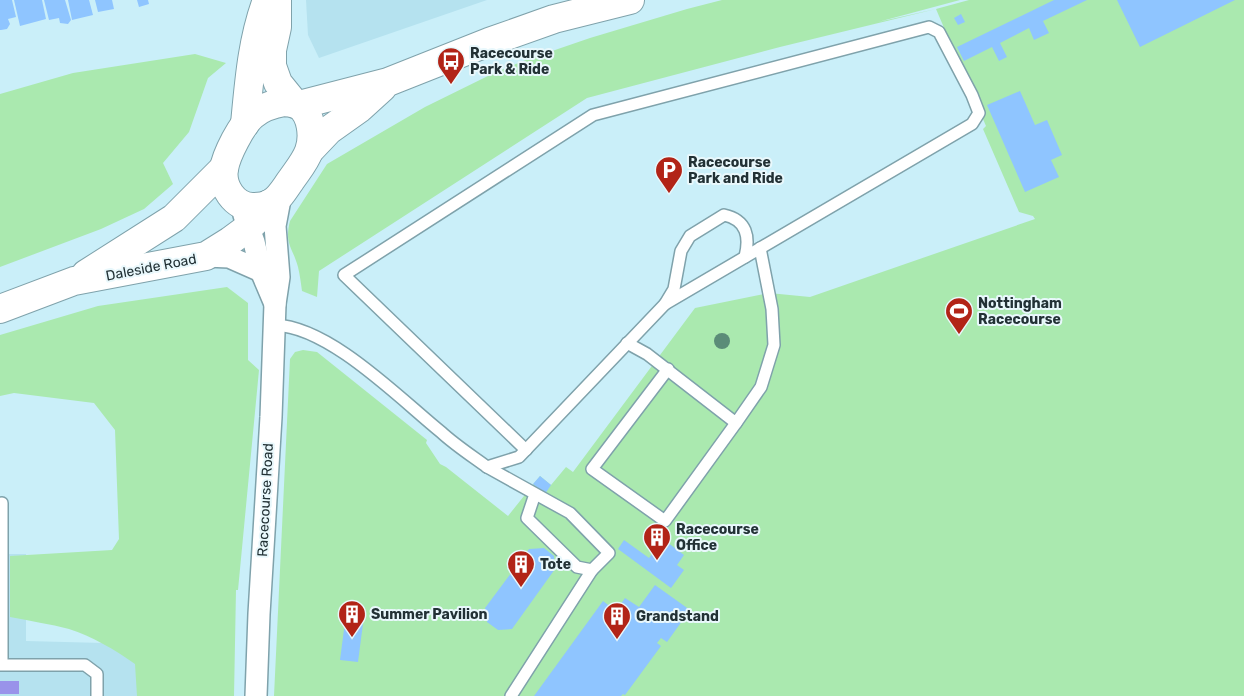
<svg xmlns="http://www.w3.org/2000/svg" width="1244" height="696" viewBox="0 0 1244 696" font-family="Rubik,sans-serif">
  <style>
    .built { fill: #b5e2ef }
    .green { fill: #aae9af }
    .water { fill: #9993ea }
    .building { fill: #8fc5ff }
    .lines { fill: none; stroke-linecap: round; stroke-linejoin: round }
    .service-casing { stroke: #7fa2ab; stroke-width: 14 }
    .minor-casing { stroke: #7fa2ab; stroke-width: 24 }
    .tertiary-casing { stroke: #7fa2ab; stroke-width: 30 }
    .primary-casing { stroke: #7fa2ab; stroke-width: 30 }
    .service { stroke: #fff; stroke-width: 11 }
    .minor { stroke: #fff; stroke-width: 21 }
    .tertiary { stroke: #fff; stroke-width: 28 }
    .primary { stroke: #fff; stroke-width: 28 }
    .tree { fill: #5b8c78 }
    .labels { text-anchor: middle; stroke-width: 4; stroke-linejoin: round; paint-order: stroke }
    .poi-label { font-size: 14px; font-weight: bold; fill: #223135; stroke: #e9f8fc; text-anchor: start }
    .street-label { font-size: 14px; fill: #223135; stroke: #e9f8fc }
  </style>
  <rect width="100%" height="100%" fill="#caeff9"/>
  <g class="built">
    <polygon points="306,0 487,0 319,58 308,35"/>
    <polygon points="0,554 26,554 26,641 142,644 140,696 0,696"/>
  </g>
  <g class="green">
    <path d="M722,0H960L878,22L936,9L969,0H1244V696H274L290,359L295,352L303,350L317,352L427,440L426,443L440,464L446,467L508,516L540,476L551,485L566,467L573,472L695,308L769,293L810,297L1035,219L1033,216L1019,212L983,129L986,126L936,9L780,47L587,98L319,271L317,297L302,291C301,284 300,275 298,267C293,248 284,244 290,221L327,164L425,107L494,73L523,61L590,38L687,9Z"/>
    <polygon points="195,54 226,63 208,78 189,132 163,163 173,184 144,209 101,229 0,267 0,94 73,73"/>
    <path d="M227,287L248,303V360L259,370L238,590H236L234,696H137L135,664C115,650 92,636 69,629C50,624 30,621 10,617V556L112,550L119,539L115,430L94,403L14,393L0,396V335L98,306Z"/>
  </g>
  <rect class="water" x="0" y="681" width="19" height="13"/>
  <g class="building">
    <polygon points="0,0 12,0 16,17 8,19 10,24 7,29 1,30 0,30"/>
    <polygon points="14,0 42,0 46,19 20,26"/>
    <polygon points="44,0 65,0 71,20 68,24 60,23 59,18 49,20"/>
    <polygon points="68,0 89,0 93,15 72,20"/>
    <polygon points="95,0 112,0 114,9 98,12"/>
    <polygon points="137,0 148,0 149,4 139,7"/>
    <polygon points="1054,0 1087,0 1043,21 1049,33 1034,40 1029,28 1000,43 1007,57 999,61 992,47 964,61 957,47"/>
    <polygon points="1117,0 1235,0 1140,47"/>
    <polygon points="961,14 965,22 958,25 954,18"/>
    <polygon points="1020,91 1035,125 1047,120 1062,155 1051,160 1059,177 1025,192 987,105"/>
    <polygon points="540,476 551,485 545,494 533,484"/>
    <polygon points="663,539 684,555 677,565 684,570 671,588 618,549 624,540 649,558"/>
    <polygon points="544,548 554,556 555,569 512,629 498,630 487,622 485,608 529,549"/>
    <polygon points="655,585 690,610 667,642 661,638 657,643 661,646 625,695 623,694 621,696 534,696 603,601 616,611 625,598 639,607"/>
    <polygon points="346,614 364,616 358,662 340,660"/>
  </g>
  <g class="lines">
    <g class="service-casing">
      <g id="service">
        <path d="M275,325C330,327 399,398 441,432C455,445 472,456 487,467L519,457L665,304L674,289L681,251L690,236L724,215C747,220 750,237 745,257"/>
        <polyline points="627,343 647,354 736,423 761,387 774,345 772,309 760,248"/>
        <polyline points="668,369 592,469 665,521 736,423"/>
        <polyline points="526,450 344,275 593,115 929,27 939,32 972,95 979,113 972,124 665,304"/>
        <polyline points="487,467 570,513 609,553 592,570 577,567 527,518 535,494"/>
        <polyline points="2,503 2,664"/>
        <polyline points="0,665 85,665 97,674 97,696"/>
        <polyline points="511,696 592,570"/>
      </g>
    </g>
    <g class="minor-casing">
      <g id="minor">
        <polyline points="244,215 254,242 261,271 275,304"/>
        <polyline points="206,256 229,257 261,271"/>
        <polyline points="256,696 259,614 271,417 275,304 279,277 275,226 281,194"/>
      </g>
    </g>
    <g class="tertiary-casing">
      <g id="tertiary">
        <polyline points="277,0 277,27 272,50 272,66 278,83 295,104"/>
        <path d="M245,124C249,82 252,40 267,0"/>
      </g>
    </g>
    <g class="primary-casing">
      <g id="primary">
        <path d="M284,102C289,103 295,102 299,105C312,115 314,137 309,151C305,162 297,171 291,180C285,188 280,198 271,203C265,207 259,207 253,207C234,207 221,186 224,169C226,155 242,124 253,115C262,107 273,104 284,102Z"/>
        <polyline points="299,105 388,82 489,42 554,19 630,0"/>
        <polyline points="310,150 329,130 360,108 382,88"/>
        <polyline points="86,274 174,218 224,168"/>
        <polyline points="0,309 74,281 206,256 230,241 249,227 262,215 269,204"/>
      </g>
    </g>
    <use href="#service" class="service"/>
    <use href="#minor" class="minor"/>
    <use href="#tertiary" class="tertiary"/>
    <use href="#primary" class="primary"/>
  </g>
  <circle class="tree" cx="722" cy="341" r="8"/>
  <defs>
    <g id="bus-pin" transform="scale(1.4375)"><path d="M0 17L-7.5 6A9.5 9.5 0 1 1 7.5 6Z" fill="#b22417" stroke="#e9f8fc"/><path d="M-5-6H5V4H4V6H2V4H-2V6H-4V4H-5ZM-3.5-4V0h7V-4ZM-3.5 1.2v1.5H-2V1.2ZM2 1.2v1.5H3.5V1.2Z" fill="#fff"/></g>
    <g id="parking-pin" transform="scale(1.4375)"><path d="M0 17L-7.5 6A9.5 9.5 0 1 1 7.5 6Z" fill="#b22417" stroke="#e9f8fc"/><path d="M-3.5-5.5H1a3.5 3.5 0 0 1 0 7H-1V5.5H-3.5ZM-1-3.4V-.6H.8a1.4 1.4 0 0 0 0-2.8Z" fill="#fff"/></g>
    <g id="stadium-pin" transform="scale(1.4375)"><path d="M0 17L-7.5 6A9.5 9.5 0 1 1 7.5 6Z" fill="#b22417" stroke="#e9f8fc"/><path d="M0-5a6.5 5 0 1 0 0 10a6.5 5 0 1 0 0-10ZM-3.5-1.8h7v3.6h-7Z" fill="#fff"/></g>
    <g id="building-pin" transform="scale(1.4375)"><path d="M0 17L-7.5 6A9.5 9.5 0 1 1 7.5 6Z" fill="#b22417" stroke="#e9f8fc"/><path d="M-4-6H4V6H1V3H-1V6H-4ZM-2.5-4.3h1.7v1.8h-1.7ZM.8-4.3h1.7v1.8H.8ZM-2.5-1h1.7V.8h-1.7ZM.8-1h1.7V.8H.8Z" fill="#fff"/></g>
  </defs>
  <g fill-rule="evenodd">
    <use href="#bus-pin" x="451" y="61"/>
    <use href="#parking-pin" x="669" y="170"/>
    <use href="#stadium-pin" x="959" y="311"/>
    <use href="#building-pin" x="657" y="537"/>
    <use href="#building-pin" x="521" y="564"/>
    <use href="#building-pin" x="352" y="614"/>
    <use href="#building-pin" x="617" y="616"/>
  </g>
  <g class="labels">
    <g class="poi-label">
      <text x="470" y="58">Racecourse<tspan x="470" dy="16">Park &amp; Ride</tspan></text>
      <text x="688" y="167">Racecourse<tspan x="688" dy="16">Park and Ride</tspan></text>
      <text x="978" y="308">Nottingham<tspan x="978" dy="16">Racecourse</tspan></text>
      <text x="676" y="534">Racecourse<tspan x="676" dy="16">Office</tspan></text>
      <text x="540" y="569">Tote</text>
      <text x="371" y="619">Summer Pavilion</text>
      <text x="636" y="621">Grandstand</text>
    </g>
    <g class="street-label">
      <text transform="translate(151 267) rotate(-11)" y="5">Daleside Road</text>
      <text transform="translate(265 500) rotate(-87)" y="5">Racecourse Road</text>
    </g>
  </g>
</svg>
